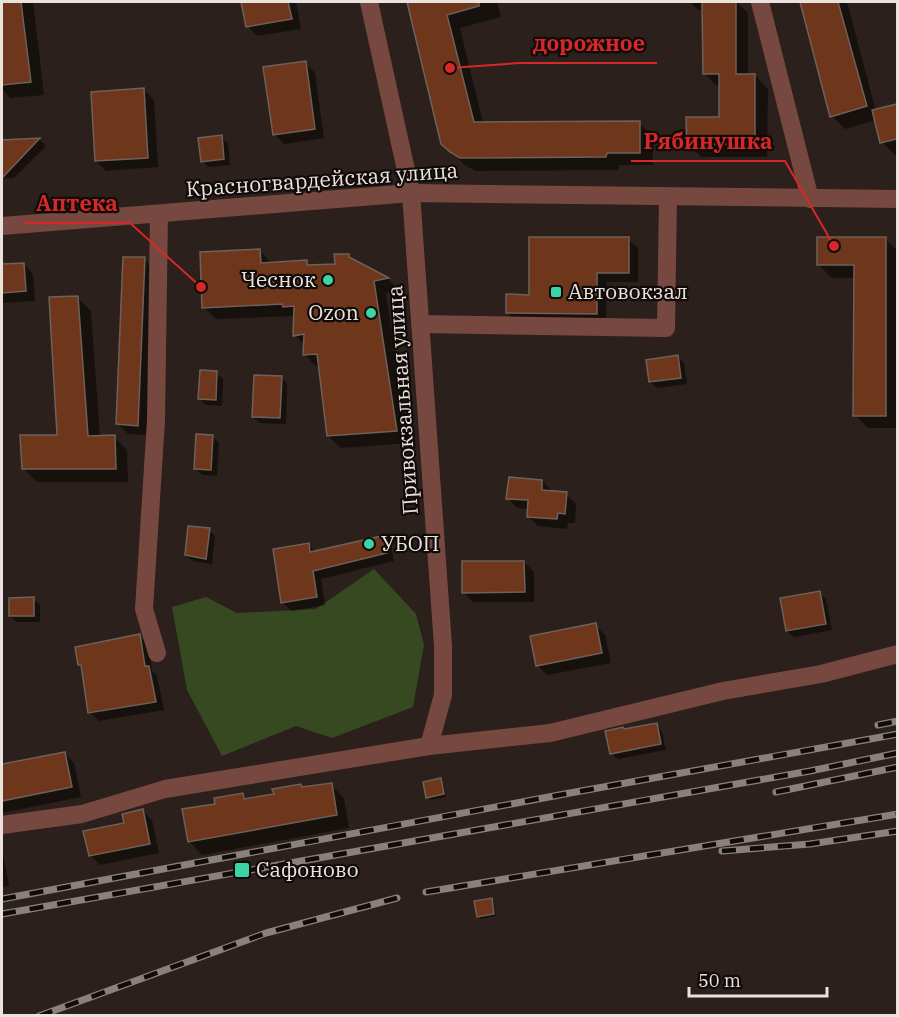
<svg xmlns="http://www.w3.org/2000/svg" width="899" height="1017" viewBox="0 0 899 1017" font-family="'IBM Plex Serif',serif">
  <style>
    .green { fill: #364921 }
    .shadow { fill: #0007 }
    .building { fill: #6e371c; stroke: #6e605a; stroke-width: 1.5 }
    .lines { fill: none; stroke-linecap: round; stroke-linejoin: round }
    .minor { stroke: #774840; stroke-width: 18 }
    .rail-casing { stroke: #8a807c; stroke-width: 7 }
    .rail { stroke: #100b09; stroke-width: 4.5; stroke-dasharray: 14; stroke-linecap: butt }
    .poi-dot { fill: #3bd4a4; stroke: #100b09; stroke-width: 2 }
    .labels { text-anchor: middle; stroke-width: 4.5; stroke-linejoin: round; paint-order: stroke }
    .street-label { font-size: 21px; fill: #eae2df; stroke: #100b09 }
    .poi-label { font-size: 21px; fill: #eae2df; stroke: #100b09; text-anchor: start }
    .leader { fill: none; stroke: #d62828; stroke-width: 2 }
    .callout-dot { fill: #d62828; stroke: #100b09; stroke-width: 2 }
    .callout-label { font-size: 22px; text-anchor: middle; font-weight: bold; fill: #d62828; stroke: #100b09; stroke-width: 4.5; stroke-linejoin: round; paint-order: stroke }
  </style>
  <rect width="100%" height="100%" fill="#2b201b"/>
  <polygon class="green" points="374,569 416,614 424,645 413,707 332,738 296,726 222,756 187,690 172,607 206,597 237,613 316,609"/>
  <g class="shadow">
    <polygon points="2,2 33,2 44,95 10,98 2,89"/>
    <polygon points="243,2 296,2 301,29 257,36 248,26"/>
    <polygon points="408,2 497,2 501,17 460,28 483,123 639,123 653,136 653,165 619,165 619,170 475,171 465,165 442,143"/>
    <polygon points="690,2 736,2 748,13 748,75 755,75 768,89 767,157 701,157 688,144 720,119 720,86 717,86 704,73 704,10 698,10"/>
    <polygon points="801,2 847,2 876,111 898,105 898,155 895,155 882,142 876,120 845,129 832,116"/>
    <polygon points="305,63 315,73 324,138 284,144 274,134"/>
    <polygon points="144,90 154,100 158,167 106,171 96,161"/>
    <polygon points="221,137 228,143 230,165 209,167 202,161"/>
    <polygon points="40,140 46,146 14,178 4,178 2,176 2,141"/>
    <polygon points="628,239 638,248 638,282 607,282 606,323 517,322 507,313 531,296"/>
    <polygon points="885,239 898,251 898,428 868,428 855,415 855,278 832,278 819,265"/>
    <polygon points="260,251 272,264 306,262 311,266 336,265 349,255 355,262 388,279 399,290 386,293 409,443 341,448 328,436 320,367 317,367 305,355 305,346 295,335 295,318 293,316 216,319 203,307"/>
    <polygon points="144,259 154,269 147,435 128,434 118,424"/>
    <polygon points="23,264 33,274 35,301 2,303 2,266"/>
    <polygon points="78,298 91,311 100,437 114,437 127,450 128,482 37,482 23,468 58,436"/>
    <polygon points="678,357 684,363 687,384 657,388 650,382"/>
    <polygon points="216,373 223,379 222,406 206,405 200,399"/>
    <polygon points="281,377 287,384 286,424 260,423 253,417"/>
    <polygon points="212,436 219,443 217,476 202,475 195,468"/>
    <polygon points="542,481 552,491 566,494 576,504 575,523 568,523 567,529 538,526 528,516 529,509 517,508 508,498"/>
    <polygon points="209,530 215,536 212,564 193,561 186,555"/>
    <polygon points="382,537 391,546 394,561 321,579 325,605 291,611 283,602 308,545 316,552"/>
    <polygon points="524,562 534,572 534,602 473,602 463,592"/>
    <polygon points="819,592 826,599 832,630 794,637 787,631"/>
    <polygon points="33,599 40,605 40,622 17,622 10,616"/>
    <polygon points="595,625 605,635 611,663 547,675 537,665"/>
    <polygon points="139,636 148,645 152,671 157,676 164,710 99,721 90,712 83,668 79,665"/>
    <polygon points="656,725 662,731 666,750 618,759 611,753 625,731"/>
    <polygon points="64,753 74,763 81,797 2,813 2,766"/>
    <polygon points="440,780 443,783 446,797 431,800 428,797"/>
    <polygon points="300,785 304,789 331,785 344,798 349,828 202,855 189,841 242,795 248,800 275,796"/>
    <polygon points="142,810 152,820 159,853 100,865 90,855"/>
    <polygon points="2,848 9,886 2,887"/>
    <polygon points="491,900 494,902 496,916 481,919 478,916"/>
  </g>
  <g class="building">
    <polygon points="2,2 21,2 31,82 2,85"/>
    <polygon points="241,2 288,2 292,19 246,27"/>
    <polygon points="407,2 479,2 479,6 447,15 474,122 640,121 640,153 607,153 606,157 460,158 450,152 441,144"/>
    <polygon points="702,2 736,2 736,74 755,74 755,144 687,145 686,117 719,117 719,74 703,74"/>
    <polygon points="800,2 838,2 867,106 830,117"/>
    <polygon points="306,61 315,129 273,135 263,67"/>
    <polygon points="144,88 148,158 95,161 91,92"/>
    <polygon points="897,104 897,139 880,143 872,110"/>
    <polygon points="222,135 224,159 201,162 198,138"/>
    <polygon points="40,138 2,178 2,140"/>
    <polygon points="529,237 629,237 629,273 597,273 597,314 506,313 506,294 529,295"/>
    <polygon points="817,237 886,237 886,416 853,416 854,265 817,265"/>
    <polygon points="260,249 261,263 307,260 307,265 335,264 334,254 349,254 349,257 389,278 374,281 397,431 327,436 317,354 303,355 304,334 293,336 294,306 283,307 282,304 202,308 200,252"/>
    <polygon points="123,257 145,257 138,426 116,424"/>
    <polygon points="24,263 26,291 2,293 2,264"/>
    <polygon points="78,296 88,436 115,435 116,469 22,469 20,435 57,435 49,297"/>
    <polygon points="678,355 681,378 649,382 646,360"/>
    <polygon points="200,370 217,371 216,400 198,399"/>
    <polygon points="254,375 282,376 280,418 252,417"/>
    <polygon points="196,434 213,435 211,470 194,469"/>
    <polygon points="509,477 542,480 542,490 567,492 565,514 558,513 557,519 527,517 528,500 506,499"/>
    <polygon points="188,526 210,528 206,559 185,555"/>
    <polygon points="382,536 387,553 313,571 317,597 281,603 273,549 309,543 310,552"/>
    <polygon points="462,561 524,561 525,592 462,593"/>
    <polygon points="820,591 826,624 786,631 780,598"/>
    <polygon points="34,597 34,616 9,616 9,598"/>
    <polygon points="596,623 602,653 536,666 530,636"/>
    <polygon points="140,634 145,666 149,666 156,702 88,713 81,665 78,665 75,647"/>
    <polygon points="657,723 661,744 610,754 605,731 623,727 624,729"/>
    <polygon points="65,752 72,787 2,801 2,764"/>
    <polygon points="441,778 444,794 426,798 423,782"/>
    <polygon points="332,783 337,815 188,842 182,809 215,804 214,798 243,793 244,799 274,794 272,789 301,784 302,787"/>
    <polygon points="143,809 150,844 89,856 83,831 124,823 122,814"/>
    <polygon points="492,898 494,914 477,917 474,901"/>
  </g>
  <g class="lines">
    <g class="minor">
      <polyline points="760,2 810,199"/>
      <polyline points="2,226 411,193 898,199"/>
      <polyline points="420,324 666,328 668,197"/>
      <polyline points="157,653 144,609 156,420 159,214"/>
      <polyline points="429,746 550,733 723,691 821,674 898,654"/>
      <polyline points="2,825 82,814 165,789 429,746 443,695 443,646 411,193 369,2"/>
    </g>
    <g class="rail-casing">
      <g id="rail">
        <polyline points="878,725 898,721"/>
        <polyline points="776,792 898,767"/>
        <polyline points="722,851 810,844 898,831"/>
        <polyline points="426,892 898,814"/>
        <polyline points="2,899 570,793 898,734"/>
        <polyline points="2,914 810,771 898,753"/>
        <polyline points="39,1016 266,933 397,898"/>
      </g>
    </g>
    <use href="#rail" class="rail"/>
  </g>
  <g class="poi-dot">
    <circle cx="328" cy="280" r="6"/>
    <rect x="550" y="286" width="12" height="12" rx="3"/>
    <circle cx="371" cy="313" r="6"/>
    <circle cx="369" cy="544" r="6"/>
    <rect x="234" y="862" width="16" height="16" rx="3"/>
  </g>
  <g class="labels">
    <g class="street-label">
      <text transform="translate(322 180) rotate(-4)" y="7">Красногвардейская улица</text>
      <text transform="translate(403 400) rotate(-94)" y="7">Привокзальная улица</text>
    </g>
    <g class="poi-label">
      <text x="316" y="287" text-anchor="end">Чеснок</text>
      <text x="568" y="299">Автовокзал</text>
      <text x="359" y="320" text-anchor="end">Ozon</text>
      <text x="381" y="551">УБОП</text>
      <text x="256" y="877">Сафоново</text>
    </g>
  </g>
  <path class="leader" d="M450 68L520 63H657M834 246L785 161H631M201 287L130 223H24"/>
  <g class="callout-dot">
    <circle cx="450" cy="68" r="6"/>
    <circle cx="834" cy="246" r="6"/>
    <circle cx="201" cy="287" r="6"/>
  </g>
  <g class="callout-label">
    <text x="589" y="51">дорожное</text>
    <text x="708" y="149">Рябинушка</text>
    <text x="77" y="211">Аптека</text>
  </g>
  <rect width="899" height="1017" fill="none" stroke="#eae2df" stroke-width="6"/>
  <path d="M689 987v9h138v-9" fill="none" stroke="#eae2df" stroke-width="3"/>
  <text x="698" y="987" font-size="18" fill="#eae2df" stroke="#100b09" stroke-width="4.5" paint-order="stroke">50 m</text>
</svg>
